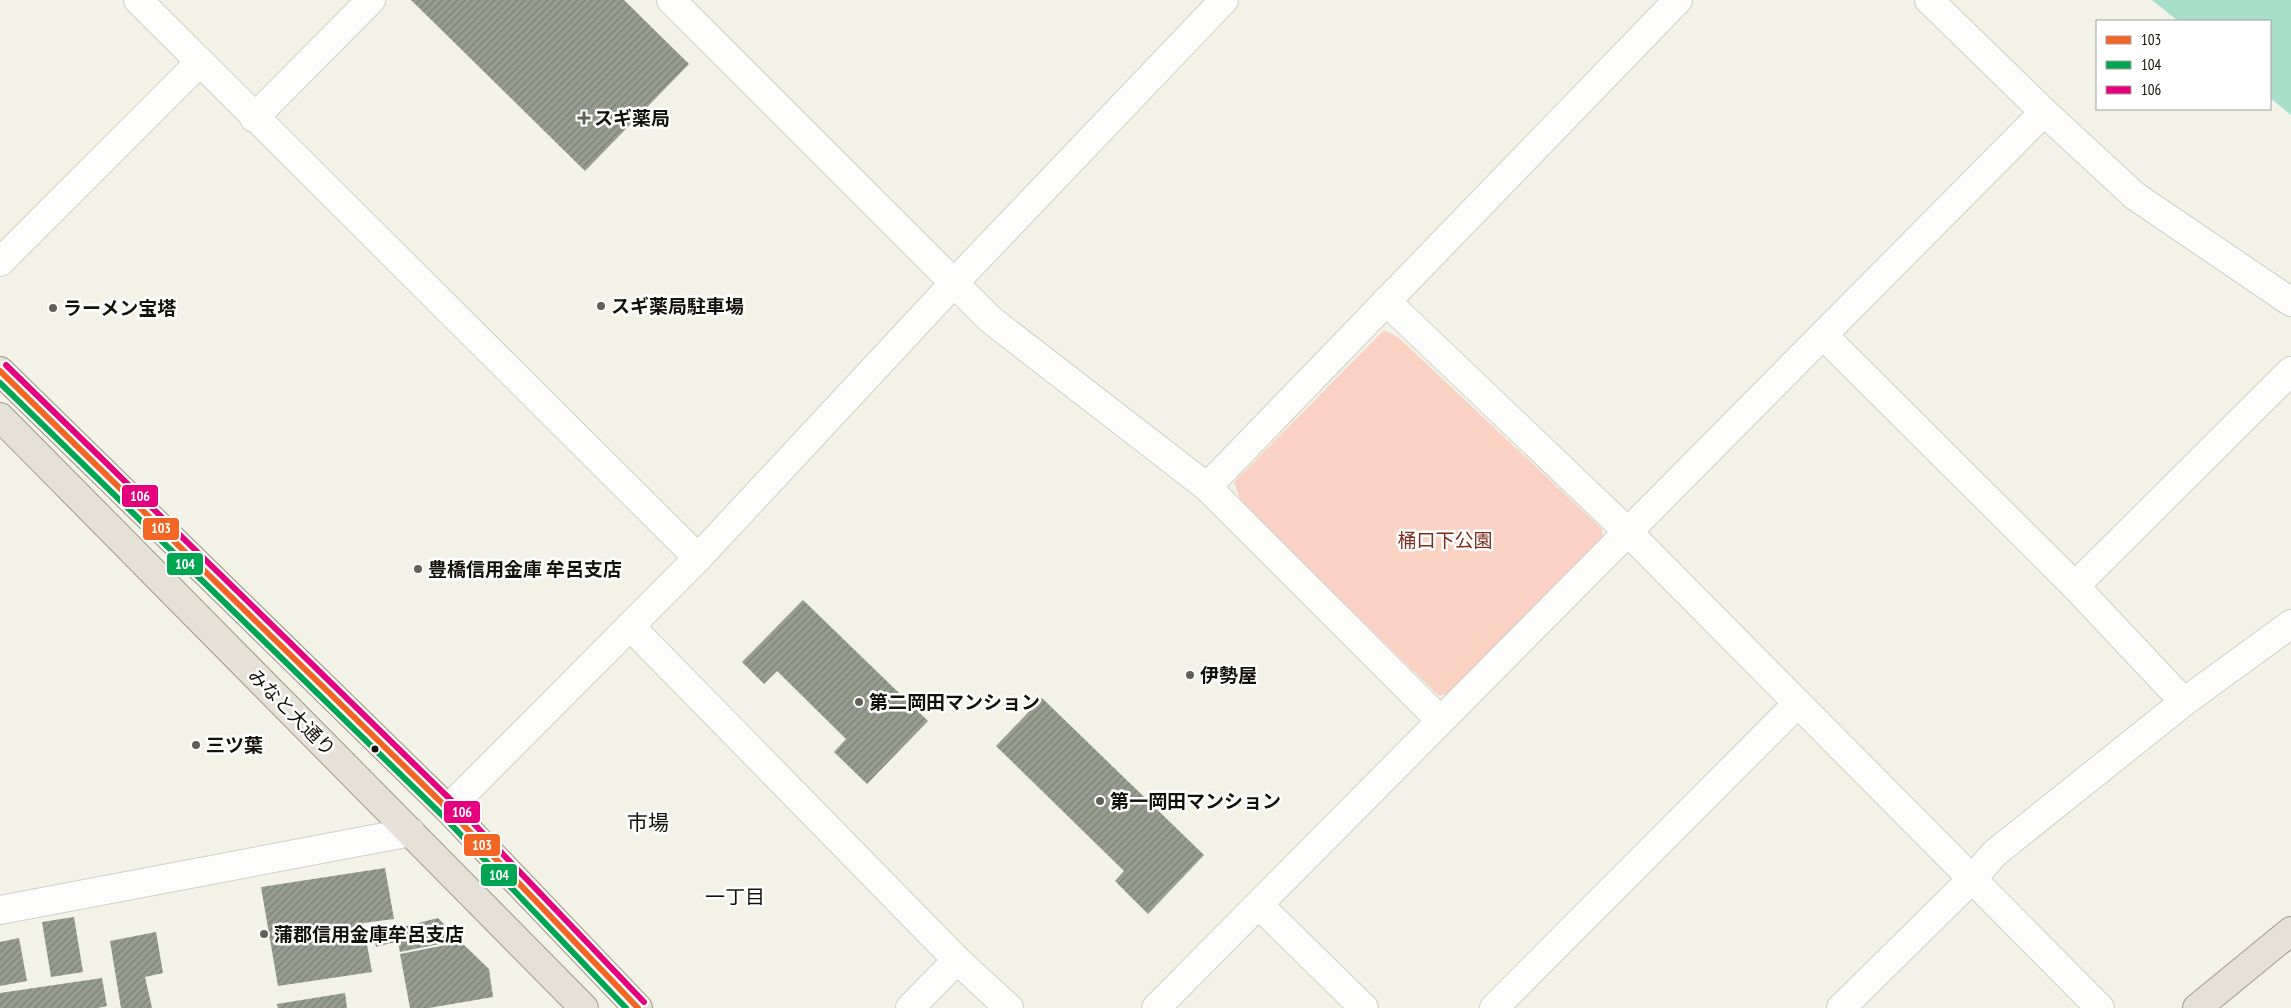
<svg xmlns="http://www.w3.org/2000/svg" width="2291" height="1008" viewBox="0 0 2291 1008" font-family="'PT Sans Narrow','Noto Sans JP',sans-serif">
  <style>
    .park { fill: #f9d2c4 }
    .water { fill: #a7dfcb }
    .building { fill: url(#building-hatch) }
    .lines { fill: none; stroke-linecap: round; stroke-linejoin: round }
    .minor-casing { stroke: #cfcfc5; stroke-width: 30 }
    .major-casing { stroke: #a39985; stroke-width: 30 }
    .minor { stroke: #fdfdfb; stroke-width: 28 }
    .major { stroke: #e6e1d7; stroke-width: 28 }
    .bus-1-casing { stroke: #fff; stroke-width: 10 }
    .bus-2-casing { stroke: #fff; stroke-width: 10 }
    .bus-3-casing { stroke: #fff; stroke-width: 10 }
    .bus-1 { stroke: #f26522; stroke-width: 6 }
    .bus-2 { stroke: #00a651; stroke-width: 6 }
    .bus-3 { stroke: #e5007d; stroke-width: 6 }
    .poi-dot { fill: #616056; stroke: #fff; stroke-width: 2 }
    .bus-dot { fill: #121109; stroke: #fff; stroke-width: 2 }
    .labels { text-anchor: middle; stroke-width: 5; stroke-linejoin: round; paint-order: stroke }
    .poi-label { font-size: 19px; font-weight: bold; fill: #121109; stroke: #fff; text-anchor: start }
    .park-label { font-size: 19px; fill: #7d2c1c; stroke: #fff }
    .street-label { font-size: 19px; fill: #121109; stroke: #fff }
    .neighbourhood-label { font-size: 20px; fill: #121109; stroke: #fff }
    .quarter-label { font-size: 21px; fill: #121109; stroke: #fff }
    .line-badge { stroke: #fff; stroke-width: 2 }
    .badge-label { font-size: 14px; text-anchor: middle; font-weight: bold; fill: #fff }
  </style>
  <defs>
    <pattern id="building-hatch" width="6" height="6" patternUnits="userSpaceOnUse" patternTransform="scale(1.25)"><rect width="6" height="6" fill="#979e8f"/><path d="M-1 1l2-2M0 6l6-6M5 7l2-2" fill="none" stroke="#7a7f73"/></pattern>
  </defs>
  <rect width="100%" height="100%" fill="#f3f2e6"/>
  <polygon class="park" points="1384,330 1399,338 1602,529 1603,546 1457,691 1439,696 1241,502 1234,482"/>
  <polygon class="water" points="2152,0 2291,0 2291,115 2270,98 2270,21 2178,21"/>
  <g class="building">
    <polygon points="411,0 624,0 689,64 585,171"/>
    <polygon points="803,600 928,721 867,784 834,752 846,739 777,671 764,684 742,662"/>
    <polygon points="1042,698 1204,855 1148,914 1115,881 1124,871 996,746"/>
    <polygon points="385,868 394,919 363,923 372,972 278,986 261,887"/>
    <polygon points="74,917 83,972 51,977 42,922"/>
    <polygon points="438,918 459,940 400,952 395,929"/>
    <polygon points="393,929 395,942 376,947 373,932"/>
    <polygon points="156,932 163,973 145,977 152,1008 121,1008 110,941"/>
    <polygon points="19,938 27,981 0,986 0,942"/>
    <polygon points="461,942 489,969 493,997 429,1008 410,1008 400,954"/>
    <polygon points="102,978 107,1006 98,1008 0,1008 0,993"/>
    <polygon points="345,993 347,1008 278,1008 277,1004"/>
  </g>
  <g class="lines">
    <g class="minor-casing">
      <g id="minor">
        <polyline points="138,0 698,558"/>
        <polyline points="671,0 991,320 1207,487"/>
        <polyline points="1929,0 2044,112"/>
        <polyline points="254,118 371,0"/>
        <polyline points="0,262 200,62"/>
        <polyline points="1386,301 1627,531 2100,1008"/>
        <polyline points="1823,335 2075,586 2184,702"/>
        <polyline points="2075,586 2291,371"/>
        <polyline points="630,626 957,960 1009,1008"/>
        <polyline points="1440,720 1207,487 1678,0"/>
        <polyline points="448,809 698,558 954,283 1224,0"/>
        <polyline points="1259,905 1364,1008"/>
        <polyline points="0,910 411,832"/>
        <polyline points="910,1008 957,960"/>
        <polyline points="1156,1008 2044,112 2135,196 2291,302"/>
        <polyline points="1494,1008 1797,704"/>
        <polyline points="1841,1008 1973,878 1995,853 2184,702 2291,624"/>
      </g>
    </g>
    <g class="major-casing">
      <g id="major">
        <polyline points="0,371 448,809 638,1008"/>
        <polyline points="0,417 584,1008"/>
        <polyline points="2197,1008 2291,931"/>
      </g>
    </g>
    <use href="#minor" class="minor"/>
    <use href="#major" class="major"/>
    <g class="bus-1-casing">
      <polyline id="bus-1" points="0,371 448,809 638,1008"/>
    </g>
    <g class="bus-2-casing">
      <polyline id="bus-2" points="0,383 442,815 626,1008"/>
    </g>
    <g class="bus-3-casing">
      <polyline id="bus-3" points="6,365 454,803 644,1002"/>
    </g>
    <use href="#bus-1" class="bus-1"/>
    <use href="#bus-2" class="bus-2"/>
    <use href="#bus-3" class="bus-3"/>
  </g>
  <g class="poi-dot">
    <path d="M581.5 110.5h5v5h5v5h-5v5h-5v-5h-5v-5h5z"/>
    <circle cx="601" cy="306" r="5"/>
    <circle cx="53" cy="308" r="5"/>
    <circle cx="418" cy="569" r="5"/>
    <circle cx="1190" cy="675" r="5"/>
    <circle cx="859" cy="702" r="5"/>
    <circle cx="196" cy="745" r="5"/>
    <circle cx="1100" cy="801" r="5"/>
    <circle cx="264" cy="934" r="5"/>
  </g>
  <circle class="bus-dot" cx="375" cy="749" r="4.5"/>
  <g class="labels">
    <g class="poi-label">
      <text x="594" y="125">スギ薬局</text>
      <text x="611" y="313">スギ薬局駐車場</text>
      <text x="63" y="315">ラーメン宝塔</text>
      <text x="428" y="576">豊橋信用金庫 牟呂支店</text>
      <text x="1200" y="682">伊勢屋</text>
      <text x="869" y="709">第二岡田マンション</text>
      <text x="206" y="752">三ツ葉</text>
      <text x="1110" y="808">第一岡田マンション</text>
      <text x="274" y="941">蒲郡信用金庫牟呂支店</text>
    </g>
    <g class="park-label">
      <text x="1445" y="547">桶口下公園</text>
    </g>
    <g class="street-label">
      <text transform="translate(292 712) rotate(45)" y="7">みなと大通り</text>
    </g>
    <g class="neighbourhood-label">
      <text x="735" y="904">一丁目</text>
    </g>
    <g class="quarter-label">
      <text x="648" y="830">市場</text>
    </g>
  </g>
  <g class="line-badge">
    <rect x="121" y="484" width="38" height="24" rx="5" fill="#e5007d"/>
    <rect x="142" y="517" width="38" height="24" rx="5" fill="#f26522"/>
    <rect x="166" y="552" width="38" height="24" rx="5" fill="#00a651"/>
    <rect x="443" y="800" width="38" height="24" rx="5" fill="#e5007d"/>
    <rect x="463" y="833" width="38" height="24" rx="5" fill="#f26522"/>
    <rect x="480" y="863" width="38" height="24" rx="5" fill="#00a651"/>
  </g>
  <g class="badge-label">
    <text x="140" y="501">106</text>
    <text x="161" y="533">103</text>
    <text x="185" y="569">104</text>
    <text x="462" y="817">106</text>
    <text x="482" y="850">103</text>
    <text x="499" y="880">104</text>
  </g>
  <rect x="2096" y="20" width="175" height="90" fill="#ffffff" stroke="#a0a09d"/>
  <rect x="2106" y="36" width="25" height="8" fill="#f26522" stroke="#a0a09d"/>
  <text x="2141" y="45" font-size="15" fill="#121109">103</text>
  <rect x="2106" y="61" width="25" height="8" fill="#00a651" stroke="#a0a09d"/>
  <text x="2141" y="70" font-size="15" fill="#121109">104</text>
  <rect x="2106" y="86" width="25" height="8" fill="#e5007d" stroke="#a0a09d"/>
  <text x="2141" y="95" font-size="15" fill="#121109">106</text>
</svg>
